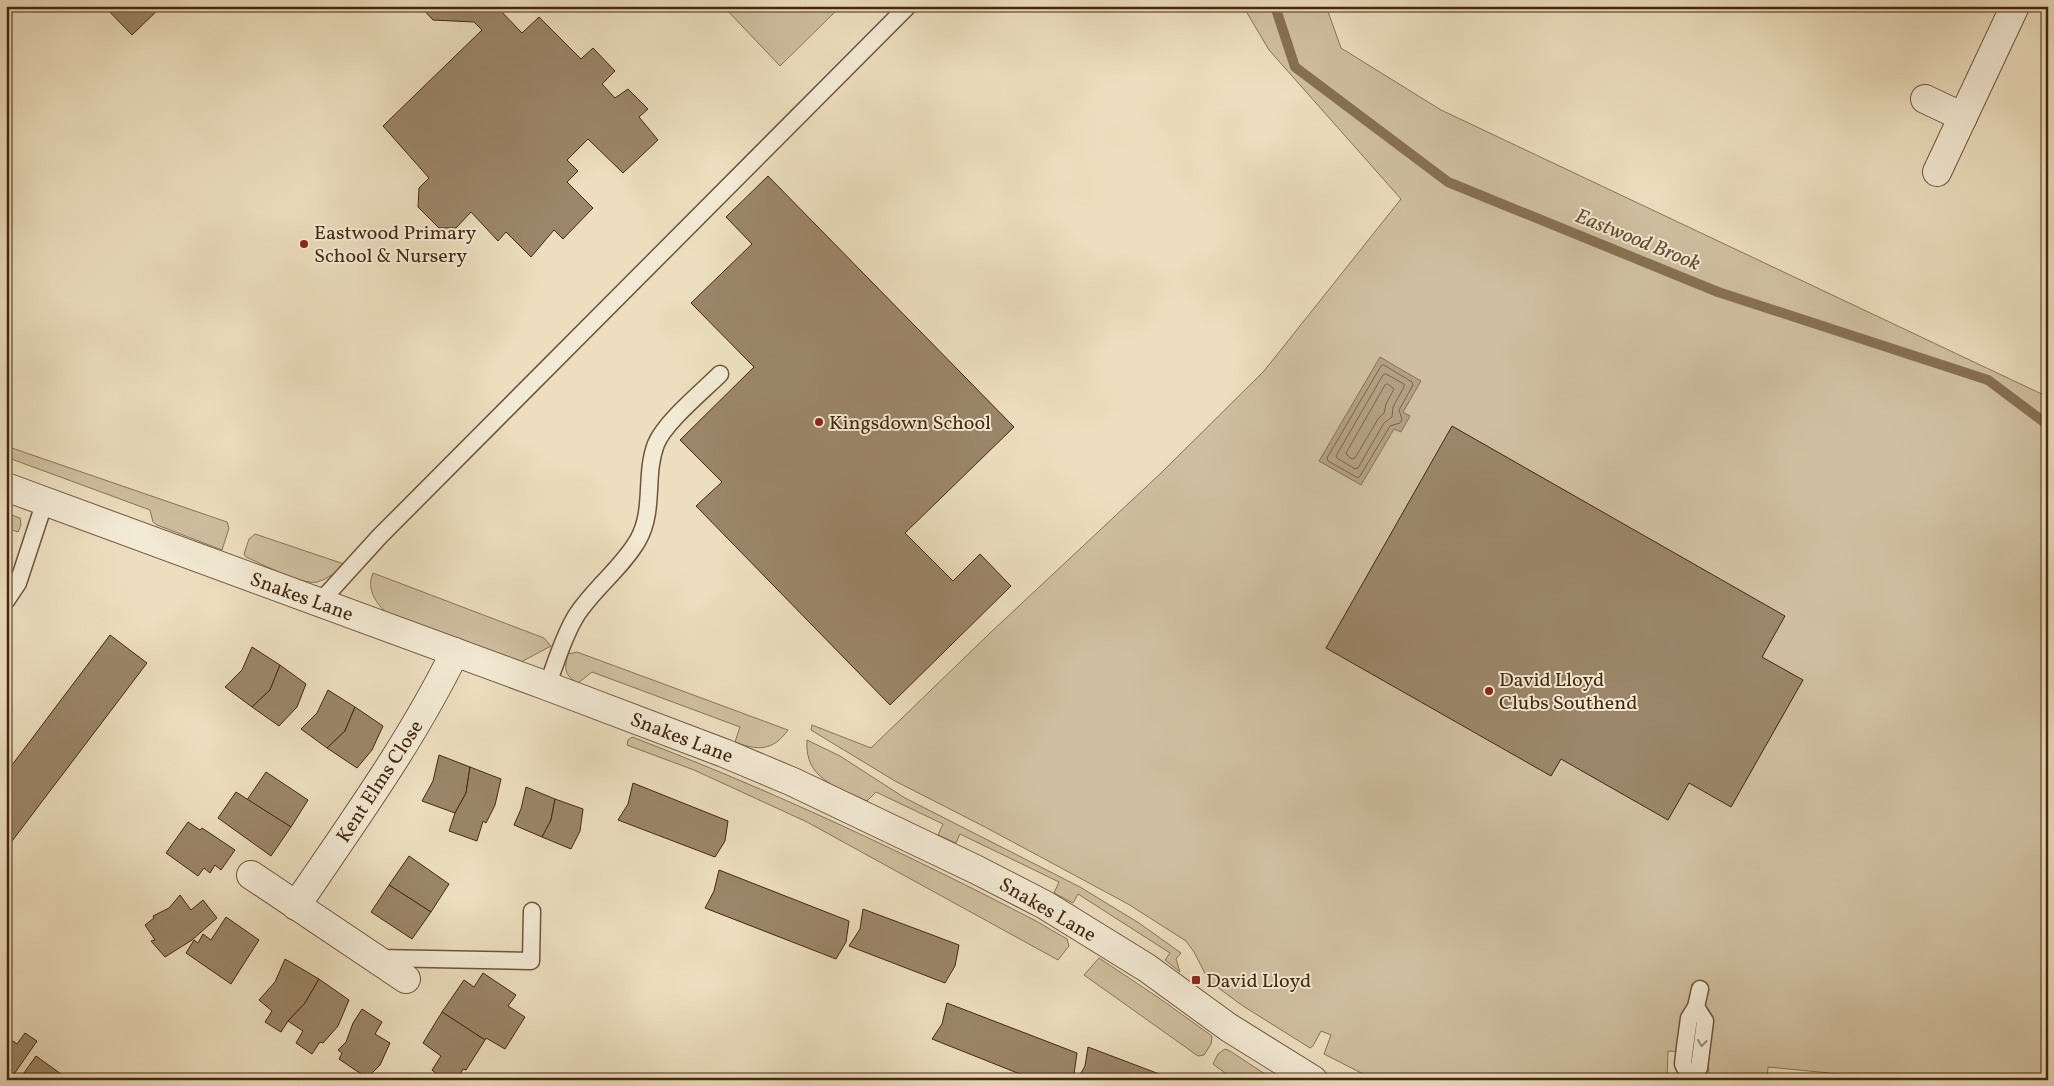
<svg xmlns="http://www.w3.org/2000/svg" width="2054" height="1086" viewBox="0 0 2054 1086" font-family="Vollkorn,serif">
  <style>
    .green { fill: #cfbfa0; stroke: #8a7356 }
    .water { fill: #b3a082; stroke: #877053 }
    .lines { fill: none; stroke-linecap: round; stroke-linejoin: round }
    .shore { stroke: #7c6448; stroke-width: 1 }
    .stream { stroke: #877053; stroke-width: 10 }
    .building { fill: #9b8669; stroke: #44270d }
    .service-casing { stroke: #6e5539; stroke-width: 19 }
    .minor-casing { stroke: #6e5539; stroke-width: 30 }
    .tertiary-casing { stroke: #6e5539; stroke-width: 30 }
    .service { stroke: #f3ead5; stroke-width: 16 }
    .minor { stroke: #f3ead5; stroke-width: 28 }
    .tertiary { stroke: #f3ead5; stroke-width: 28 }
    .oneway { stroke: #9c8871 }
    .poi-dot { fill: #8f2418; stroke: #f3ead5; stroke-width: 2 }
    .labels { text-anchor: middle; stroke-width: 4; stroke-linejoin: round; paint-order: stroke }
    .poi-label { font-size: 20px; fill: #44270d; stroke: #f3ead5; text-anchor: start }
    .street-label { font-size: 20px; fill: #44270d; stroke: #f3ead5 }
    .water-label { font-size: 21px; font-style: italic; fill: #654b30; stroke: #f3ead5 }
  </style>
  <rect width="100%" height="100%" fill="#ecdebe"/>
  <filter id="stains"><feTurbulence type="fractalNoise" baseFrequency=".004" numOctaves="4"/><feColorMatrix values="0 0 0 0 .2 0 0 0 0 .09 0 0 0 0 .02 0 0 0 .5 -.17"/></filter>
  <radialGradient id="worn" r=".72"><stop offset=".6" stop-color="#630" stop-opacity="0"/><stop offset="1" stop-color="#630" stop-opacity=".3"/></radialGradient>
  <g class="green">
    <polygon points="723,6 841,6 780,66"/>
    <polygon points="1243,6 1326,6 1341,48 1441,110 2048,397 2048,1080 1900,1080 1768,1067 1767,1080 1709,1080 1708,1053 1668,1051 1667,1080 1375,1080 1324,1054 1331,1035 1321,1031 1313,1046 1310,1048 1243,1006 1209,981 1194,952 1186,941 1128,904 985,827 895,781 811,730 812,725 871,748 989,634 1161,473 1264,371 1401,199 1269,50"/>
    <polygon points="6,446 227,522 229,528 222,550 157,525 153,522 150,510 6,457"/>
    <polygon points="6,513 20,518 21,525 18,532 6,528"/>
    <path d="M255,534L344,564C336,572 328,579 317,582C301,585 262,564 246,557L244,554L249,539Z"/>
    <path d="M373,573L544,638L551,646L521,662L388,614C376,604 366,589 373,573Z"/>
    <path d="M577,652L788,730C773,751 758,751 735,742L740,727L592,672L578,683C564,675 564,669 568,654Z"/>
    <path d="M632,737C771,790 905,853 1036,921L1067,939L1069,946L1058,960L807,822L694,770L627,745L628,740Z"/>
    <path d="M807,740L840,756L905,798L1080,887L1139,923L1181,953L1176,959L1180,972L1165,960L1170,953L1078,894L1073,903L1054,893L1059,882L960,834L956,843L938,835L943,824L876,792L867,801C837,787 804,779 807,740Z"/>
    <polygon points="1099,958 1159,998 1212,1036 1211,1044 1204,1055 1198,1056 1084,975"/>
    <polygon points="1225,1049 1230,1051 1274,1080 1234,1080 1213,1064 1218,1054"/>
  </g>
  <polygon class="water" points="1380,357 1421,381 1403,412 1410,416 1401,432 1394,429 1361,485 1319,461"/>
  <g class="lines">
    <g class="shore">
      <polygon points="1384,365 1412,382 1413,385 1399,410 1402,419 1400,423 1390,426 1360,476 1358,478 1328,461 1327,458 1381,366"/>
      <polygon points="1386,374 1404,384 1404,387 1393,407 1392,417 1384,423 1358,468 1355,469 1337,458 1336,456 1383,375"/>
      <polygon points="1388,384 1394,389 1386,404 1384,413 1378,419 1355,458 1352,459 1347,455 1346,453 1385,385"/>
    </g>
    <polyline class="stream" points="1275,6 1295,67 1448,182 1718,292 1988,380 2048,425"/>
  </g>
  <g class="building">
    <polygon points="104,6 162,6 132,35"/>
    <polygon points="420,6 496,6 522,33 539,17 581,59 593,48 615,71 602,84 615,98 628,89 648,109 639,117 658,140 623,173 588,139 567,160 578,171 567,182 593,208 563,239 554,230 531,257 506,232 498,241 471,212 456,228 439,228 418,207 419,188 429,178 383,126 482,30 474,22 433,20"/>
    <polygon points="768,176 1014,427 905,533 953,581 980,554 1011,586 890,705 696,506 722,482 680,440 754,367 691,303 752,244 726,217"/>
    <polygon points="1452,426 1785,616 1762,657 1803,680 1731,807 1689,783 1668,820 1561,759 1551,776 1326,648"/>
    <polygon points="110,635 147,663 6,849 6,773"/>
    <polygon points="252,647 280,665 270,690 252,707 225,687 242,670"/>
    <polygon points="280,665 306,684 297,707 279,726 252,707 270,690"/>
    <polygon points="328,690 355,707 345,731 327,748 301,729 317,713"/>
    <polygon points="355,707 383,726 372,750 357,768 327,748 345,731"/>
    <polygon points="439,755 470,767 466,793 455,813 422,801 433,781"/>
    <polygon points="470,767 501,779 495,805 486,823 483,821 477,841 449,831 455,813 466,793"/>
    <polygon points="266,772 308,800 291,827 247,800"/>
    <polygon points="633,783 728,821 725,841 715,857 618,820 628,804"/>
    <polygon points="526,787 555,799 551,820 542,837 514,825 521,809"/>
    <polygon points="236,792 291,827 271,856 218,818"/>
    <polygon points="555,799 583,809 580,831 571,849 542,837 551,820"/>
    <polygon points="188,822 200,830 202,828 235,850 221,870 215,865 210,873 204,868 198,876 166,853"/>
    <polygon points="409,856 449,884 431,912 389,885"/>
    <polygon points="719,870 849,921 846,942 836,959 705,908 714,891"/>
    <polygon points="389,885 431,912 412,939 371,912"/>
    <polygon points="180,895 191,910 203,900 217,918 192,940 165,957 151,941 155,940 145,925 154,918 153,916 169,908"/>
    <polygon points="863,909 959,945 955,966 945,983 849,946 860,929"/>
    <polygon points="226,917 259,940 231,984 186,953 194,940 198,943 203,934 211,940"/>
    <polygon points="285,959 319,979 305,1003 288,1021 281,1032 265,1022 272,1011 259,1000 275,982"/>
    <polygon points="483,973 516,995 508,1006 525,1017 505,1049 486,1038 485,1040 442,1012 464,980 474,987"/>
    <polygon points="319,979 349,1000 338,1026 323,1043 320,1042 312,1054 296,1043 303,1031 288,1021 305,1003"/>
    <polygon points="947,1003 1077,1053 1074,1074 1070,1080 1035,1080 932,1039 942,1024"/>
    <polygon points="362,1009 382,1022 375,1034 390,1043 380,1065 367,1078 339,1059 342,1053 338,1050 346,1042 353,1023"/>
    <polygon points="442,1012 485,1040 466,1070 463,1069 457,1080 437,1079 439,1076 432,1070 441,1056 423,1043"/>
    <polygon points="25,1033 37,1041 10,1080 6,1080 6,1036 17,1044"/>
    <polygon points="1088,1047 1175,1080 1077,1080 1085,1066"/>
    <polygon points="36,1056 61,1074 56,1080 19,1080"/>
  </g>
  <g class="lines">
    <g class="service-casing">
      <g id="service">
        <polyline points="6,601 18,583 45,501"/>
        <polyline points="319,603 380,536 908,6"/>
        <path d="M547,686C556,663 563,637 576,616C593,589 622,568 638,540C655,510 644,475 656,444C665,422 703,391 720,374"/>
        <polyline points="378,958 531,961 532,911"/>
        <polyline points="1691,1080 1683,1064 1685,1047 1689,1018 1696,1007 1700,989"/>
        <polyline points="1691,1080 1699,1068 1705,1021 1696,1007"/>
      </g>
    </g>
    <g class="minor-casing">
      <g id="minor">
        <polyline points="1925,99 1963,117"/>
        <polyline points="1937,172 2015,6"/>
        <polyline points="251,875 406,979"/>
        <path d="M296,906C352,823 411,742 455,652"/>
      </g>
    </g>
    <g class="tertiary-casing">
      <polyline id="tertiary" points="6,487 547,686 724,753 793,782 977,870 1045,905 1147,968 1228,1027 1313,1080"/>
    </g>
    <use href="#service" class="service"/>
    <use href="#minor" class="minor"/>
    <use href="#tertiary" class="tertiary"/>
  </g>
  <defs><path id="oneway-chevron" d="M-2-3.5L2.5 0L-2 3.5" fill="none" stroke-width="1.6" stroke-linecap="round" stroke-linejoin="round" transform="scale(1.25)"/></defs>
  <use class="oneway" href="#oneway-chevron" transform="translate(1702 1043) rotate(97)"/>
  <g class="poi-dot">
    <circle cx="304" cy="244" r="5"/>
    <circle cx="819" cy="422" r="5"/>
    <circle cx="1489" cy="691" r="5"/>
    <rect x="1191" y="975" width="10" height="10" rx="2.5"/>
  </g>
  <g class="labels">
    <g class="poi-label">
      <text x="314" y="239">Eastwood Primary<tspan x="314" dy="23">School &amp; Nursery</tspan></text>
      <text x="829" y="429">Kingsdown School</text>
      <text x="1499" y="686">David Lloyd<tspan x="1499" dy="23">Clubs Southend</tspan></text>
      <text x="1206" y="987">David Lloyd</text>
    </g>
    <g class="street-label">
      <text transform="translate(302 596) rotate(20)" y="7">Snakes Lane</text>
      <text transform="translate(682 737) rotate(21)" y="7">Snakes Lane</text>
      <text transform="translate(379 781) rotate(-57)" y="7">Kent Elms Close</text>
      <text transform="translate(1048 909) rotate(30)" y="7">Snakes Lane</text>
    </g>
    <g class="water-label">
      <text transform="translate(1638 239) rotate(22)" y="7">Eastwood Brook</text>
    </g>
  </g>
  <rect width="2054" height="1086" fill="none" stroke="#ecdebe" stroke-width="25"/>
  <rect x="8" y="8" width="2039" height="1071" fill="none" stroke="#44270d" stroke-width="2.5"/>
  <rect x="12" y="12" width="2029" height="1061" fill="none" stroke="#44270d"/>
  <rect width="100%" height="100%" filter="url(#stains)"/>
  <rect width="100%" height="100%" fill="url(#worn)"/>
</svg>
